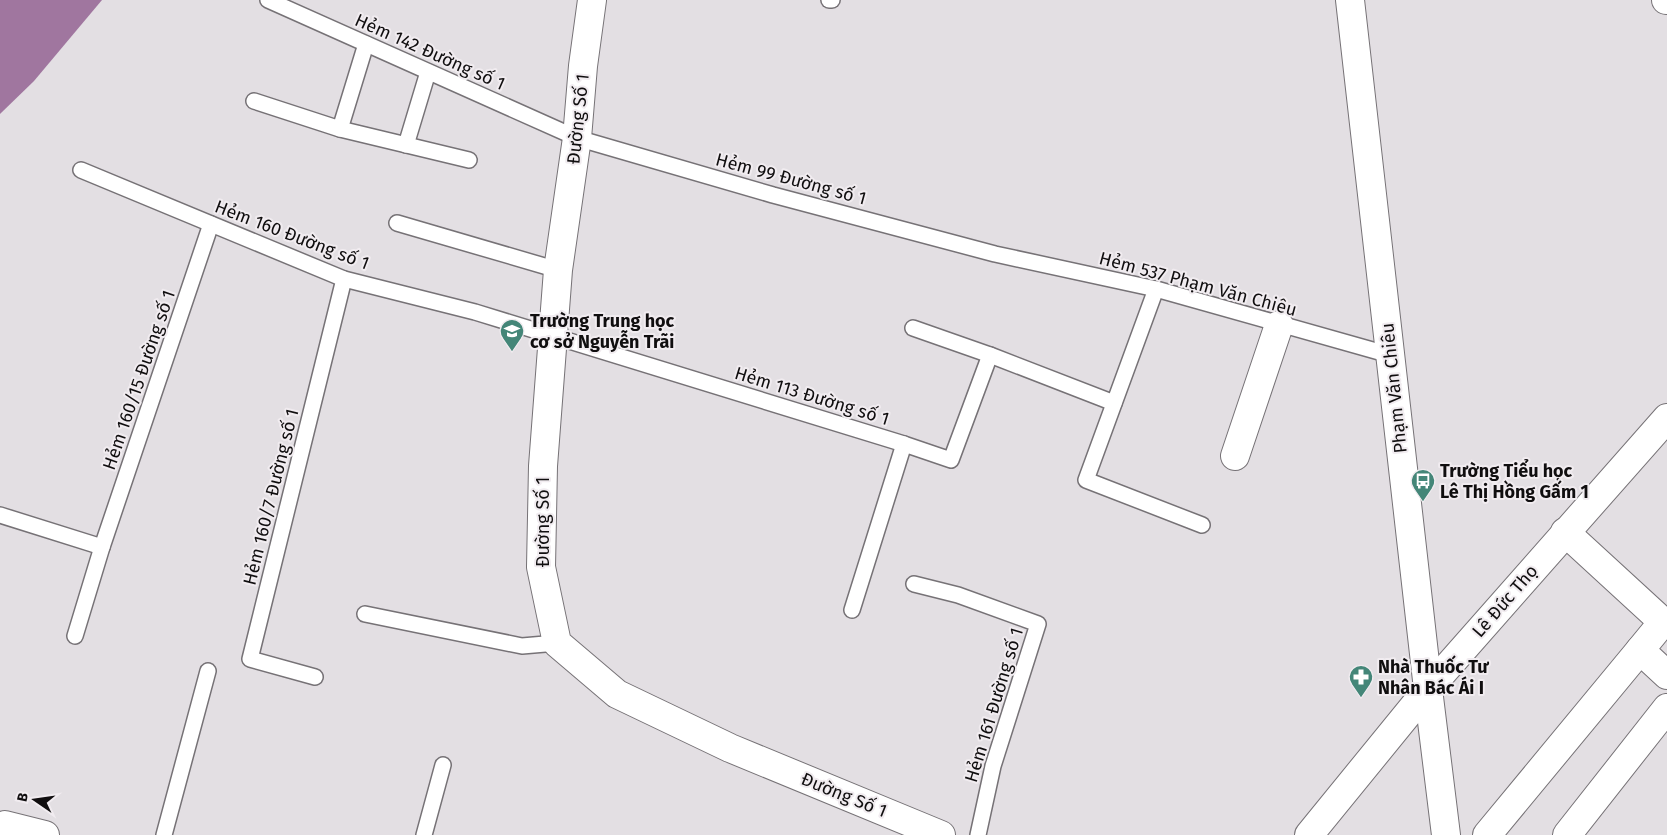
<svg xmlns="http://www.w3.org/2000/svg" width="1667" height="835" viewBox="0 0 1667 835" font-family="'Fira Sans',sans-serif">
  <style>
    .water { fill: #a0769f }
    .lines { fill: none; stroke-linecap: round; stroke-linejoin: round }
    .lane-casing { stroke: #767276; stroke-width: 18 }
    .street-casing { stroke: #767276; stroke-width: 30 }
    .secondary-casing { stroke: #767276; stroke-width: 30 }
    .lane { stroke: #fff; stroke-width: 15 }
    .street { stroke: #fff; stroke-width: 28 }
    .secondary { stroke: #fff; stroke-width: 28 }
    .labels { text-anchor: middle; stroke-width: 4; stroke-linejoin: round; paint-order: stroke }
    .street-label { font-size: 18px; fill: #100e0f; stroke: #f1ecf0 }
    .poi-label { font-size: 18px; font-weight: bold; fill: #100e0f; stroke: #f1ecf0; text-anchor: start }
  </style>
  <rect width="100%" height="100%" fill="#e3dfe3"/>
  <polygon class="water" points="0,0 102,0 34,81 0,114"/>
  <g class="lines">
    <g class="lane-casing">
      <g id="lane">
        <polyline points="268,0 577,138 773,195 995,254 1156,289 1390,355"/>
        <polyline points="829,0 832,0"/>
        <polyline points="366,44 340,129 469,160"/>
        <polyline points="254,101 340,129"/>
        <polyline points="406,145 428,72"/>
        <polyline points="81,170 344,279 475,312 904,444 951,460 990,355"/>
        <polyline points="397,223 558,270"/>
        <polyline points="1156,289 1086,480 1202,525"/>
        <polyline points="913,328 990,355 1114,403"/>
        <polyline points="0,515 102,547"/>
        <polyline points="914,584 958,595 1038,624 993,766 978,835"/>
        <polyline points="852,610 904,444"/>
        <polyline points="365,614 522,646 557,643"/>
        <polyline points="75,636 102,547 211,224"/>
        <polyline points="315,677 250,659 344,279"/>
        <polyline points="164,835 208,671"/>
        <polyline points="424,835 443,765"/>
      </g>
    </g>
    <g class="street-casing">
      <g id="street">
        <polyline points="592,0 583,66 577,138 558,270 543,466 541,567 557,643 617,694 730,748 941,835"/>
        <polyline points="1666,0 1667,0"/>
        <polyline points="1235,456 1279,325"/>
        <polyline points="1565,532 1663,622 1640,650 1667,675"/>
        <polyline points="5,825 45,835"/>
        <polyline points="1487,835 1640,650"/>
        <polyline points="1567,835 1667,708"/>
      </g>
    </g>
    <g class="secondary-casing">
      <g id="secondary">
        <polyline points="1350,0 1428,689 1446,835"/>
        <polyline points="1309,835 1428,689 1667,418"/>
      </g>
    </g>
    <use href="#lane" class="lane"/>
    <use href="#street" class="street"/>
    <use href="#secondary" class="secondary"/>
  </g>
  <defs>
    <g id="school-pin" transform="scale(1.25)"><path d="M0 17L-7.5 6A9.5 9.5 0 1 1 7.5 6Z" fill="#448678" stroke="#f1ecf0"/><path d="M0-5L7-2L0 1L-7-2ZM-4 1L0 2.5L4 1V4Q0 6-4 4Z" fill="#fff"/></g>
    <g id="bus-pin" transform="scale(1.25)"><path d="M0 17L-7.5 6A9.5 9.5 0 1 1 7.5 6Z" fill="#448678" stroke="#f1ecf0"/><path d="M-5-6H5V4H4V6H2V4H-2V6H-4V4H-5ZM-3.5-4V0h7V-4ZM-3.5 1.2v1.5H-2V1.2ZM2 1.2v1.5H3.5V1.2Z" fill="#fff"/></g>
    <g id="pharmacy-pin" transform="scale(1.25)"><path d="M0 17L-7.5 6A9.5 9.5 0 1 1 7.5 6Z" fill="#448678" stroke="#f1ecf0"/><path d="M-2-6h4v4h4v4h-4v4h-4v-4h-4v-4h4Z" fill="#fff"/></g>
  </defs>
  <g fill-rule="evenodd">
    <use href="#school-pin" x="512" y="331"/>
    <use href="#bus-pin" x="1423" y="481"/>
    <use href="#pharmacy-pin" x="1361" y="677"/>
  </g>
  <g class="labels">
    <g class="street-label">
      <text transform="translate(430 52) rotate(24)" y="6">Hẻm 142 Đường số 1</text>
      <text transform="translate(578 119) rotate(-84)" y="6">Đường Số 1</text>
      <text transform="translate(791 179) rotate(15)" y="6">Hẻm 99 Đường số 1</text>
      <text transform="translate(292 235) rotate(21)" y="6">Hẻm 160 Đường số 1</text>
      <text transform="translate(1198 284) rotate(15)" y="6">Hẻm 537 Phạm Văn Chiêu</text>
      <text transform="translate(139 380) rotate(-71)" y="6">Hẻm 160/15 Đường số 1</text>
      <text transform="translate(1394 388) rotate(-96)" y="6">Phạm Văn Chiêu</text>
      <text transform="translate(812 396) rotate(17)" y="6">Hẻm 113 Đường số 1</text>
      <text transform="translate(271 497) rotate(-76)" y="6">Hẻm 160/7 Đường số 1</text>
      <text transform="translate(543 522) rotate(-90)" y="6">Đường Số 1</text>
      <text transform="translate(1505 601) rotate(-49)" y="6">Lê Đức Thọ</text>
      <text transform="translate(994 705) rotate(-73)" y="6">Hẻm 161 Đường số 1</text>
      <text transform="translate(844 795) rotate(22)" y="6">Đường Số 1</text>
    </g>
    <g class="poi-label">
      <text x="530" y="327">Trường Trung học<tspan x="530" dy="21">cơ sở Nguyễn Trãi</tspan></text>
      <text x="1440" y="477">Trường Tiểu học<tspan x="1440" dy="21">Lê Thị Hồng Gấm 1</tspan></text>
      <text x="1378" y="673">Nhà Thuốc Tư<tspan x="1378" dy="21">Nhân Bác Ái I</tspan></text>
    </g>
  </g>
  <g transform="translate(35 800) rotate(283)" stroke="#f1ecf0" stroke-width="4" paint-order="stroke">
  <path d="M0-4L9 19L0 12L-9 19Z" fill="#100e0f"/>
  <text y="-8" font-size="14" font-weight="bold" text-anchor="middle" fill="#100e0f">B</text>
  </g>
</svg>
